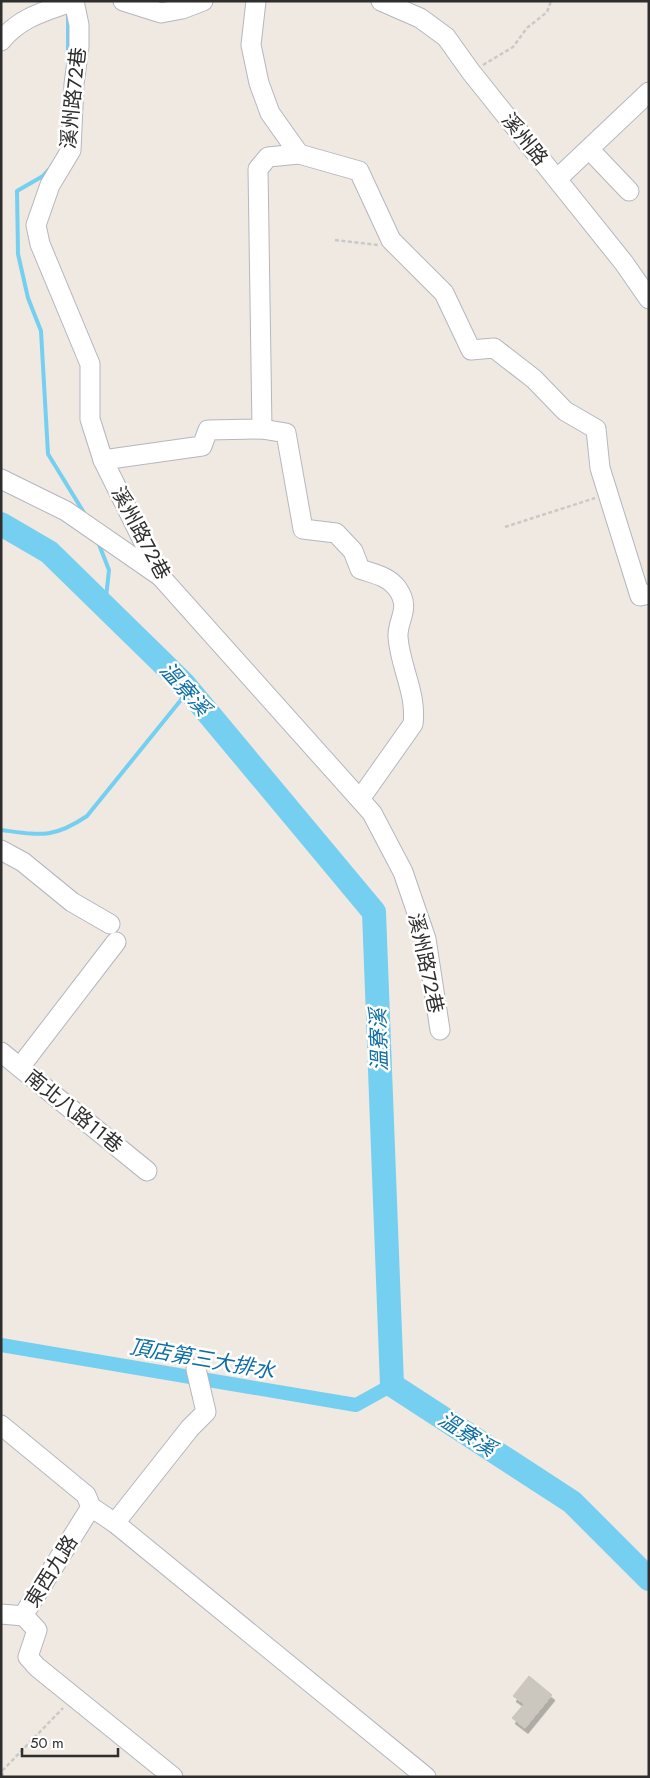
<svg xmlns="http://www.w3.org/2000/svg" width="650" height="1778" viewBox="0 0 650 1778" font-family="Jost,'Noto Sans TC',sans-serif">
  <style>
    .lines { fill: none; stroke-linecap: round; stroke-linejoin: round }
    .stream { stroke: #75cff0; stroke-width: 4 }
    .canal { stroke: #75cff0; stroke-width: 14 }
    .river { stroke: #75cff0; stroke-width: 24 }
    .building { fill: #cbc7bf; stroke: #cbc5ba; filter: url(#shadow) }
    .minor-casing { stroke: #b4b7c1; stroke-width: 21 }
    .path { stroke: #c9c9c9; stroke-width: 2.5; stroke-dasharray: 4 2.5; stroke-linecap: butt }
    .minor { stroke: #fff; stroke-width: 19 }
    .labels { text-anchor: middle; stroke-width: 5; stroke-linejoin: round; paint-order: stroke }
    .street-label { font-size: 20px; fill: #2e2e2e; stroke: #fff }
    .water-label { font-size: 21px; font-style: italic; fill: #0d6fa3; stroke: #fff }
  </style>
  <defs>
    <filter id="shadow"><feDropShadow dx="3" dy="5.5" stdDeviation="0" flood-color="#0004"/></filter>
  </defs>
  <rect width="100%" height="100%" fill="#efe9e1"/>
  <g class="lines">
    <g class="stream">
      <polyline points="68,63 68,15"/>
      <polyline points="52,166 43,176 17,191 18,254 28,298 41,331 48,454 86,516"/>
      <polyline points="98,542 109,570 105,607"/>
      <path d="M1,830C40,835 53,839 87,816L189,690"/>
    </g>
    <polyline class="canal" points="1,1345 356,1405 392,1385"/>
    <polyline class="river" points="1,524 49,552 183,683 374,912 392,1385 572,1502 649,1579"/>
  </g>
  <polygon class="building" points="529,1676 552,1695 525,1728 512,1718 524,1704 513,1696"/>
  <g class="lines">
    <g class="minor-casing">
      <g id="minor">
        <polyline points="123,1 161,13 182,9 203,1"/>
        <polyline points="256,1 251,45 259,83 270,113 299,154"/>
        <polyline points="381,1 420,18 446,37 471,72 624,263 649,299"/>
        <path d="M1,41C20,17 46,11 74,1L79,25V47L74,84L71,150L50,185L36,225L40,244L90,364V419L103,460L161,577L372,813L403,872L426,939L440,1030"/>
        <polyline points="589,149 629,191"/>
        <polyline points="557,179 649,92"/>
        <path d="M262,429L286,433L303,529L336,533L353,551L360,569C374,574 388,576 397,588C412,609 397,619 398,637C400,667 417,693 413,724L360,799"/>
        <polyline points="103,460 202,446 208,430 262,429 258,169 268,157 299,154 359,171 391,240 444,293 471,350 494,348 534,379 565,411 596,429 600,468 640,596 649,594"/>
        <polyline points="1,479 66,511 160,576"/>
        <polyline points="1,850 23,862 72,902 110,924"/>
        <polyline points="1,1052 147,1171"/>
        <polyline points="20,1067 116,942"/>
        <polyline points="1,1425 86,1495 91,1507 26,1611 24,1616 37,1630 28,1657 37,1667 173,1777"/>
        <polyline points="91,1507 115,1523 426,1777"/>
        <polyline points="115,1523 190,1428 206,1412 196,1369"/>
        <polyline points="1,1614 24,1616"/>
      </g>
    </g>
    <g class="path">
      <polyline points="483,65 513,47 527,28 547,12 551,1"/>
      <polyline points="335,240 378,245"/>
      <polyline points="505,527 595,498"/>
      <polyline points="3,1777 2,1771 63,1708"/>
    </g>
    <use href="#minor" class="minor"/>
  </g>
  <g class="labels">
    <g class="street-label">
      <text transform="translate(73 98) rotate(-84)" y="7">溪州路72巷</text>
      <text transform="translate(525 139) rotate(51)" y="7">溪州路</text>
      <text transform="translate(141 533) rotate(62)" y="7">溪州路72巷</text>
      <text transform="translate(426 963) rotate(78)" y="7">溪州路72巷</text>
      <text transform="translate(74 1111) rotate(39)" y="7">南北八路11巷</text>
      <text transform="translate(51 1571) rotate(-58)" y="7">東西九路</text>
    </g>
    <g class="water-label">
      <text transform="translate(185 689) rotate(48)" y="7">溫寮溪</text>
      <text transform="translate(379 1040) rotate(-92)" y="7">溫寮溪</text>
      <text transform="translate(202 1359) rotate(10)" y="7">頂店第三大排水</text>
      <text transform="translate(467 1434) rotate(33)" y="7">溫寮溪</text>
    </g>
  </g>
  <rect width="650" height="1778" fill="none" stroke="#2e2e2e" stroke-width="5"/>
  <path d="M22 1748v8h96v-8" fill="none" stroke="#2e2e2e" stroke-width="2.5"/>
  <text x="30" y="1748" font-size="15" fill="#2e2e2e" stroke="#ffffff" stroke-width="4" paint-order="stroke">50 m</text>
</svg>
